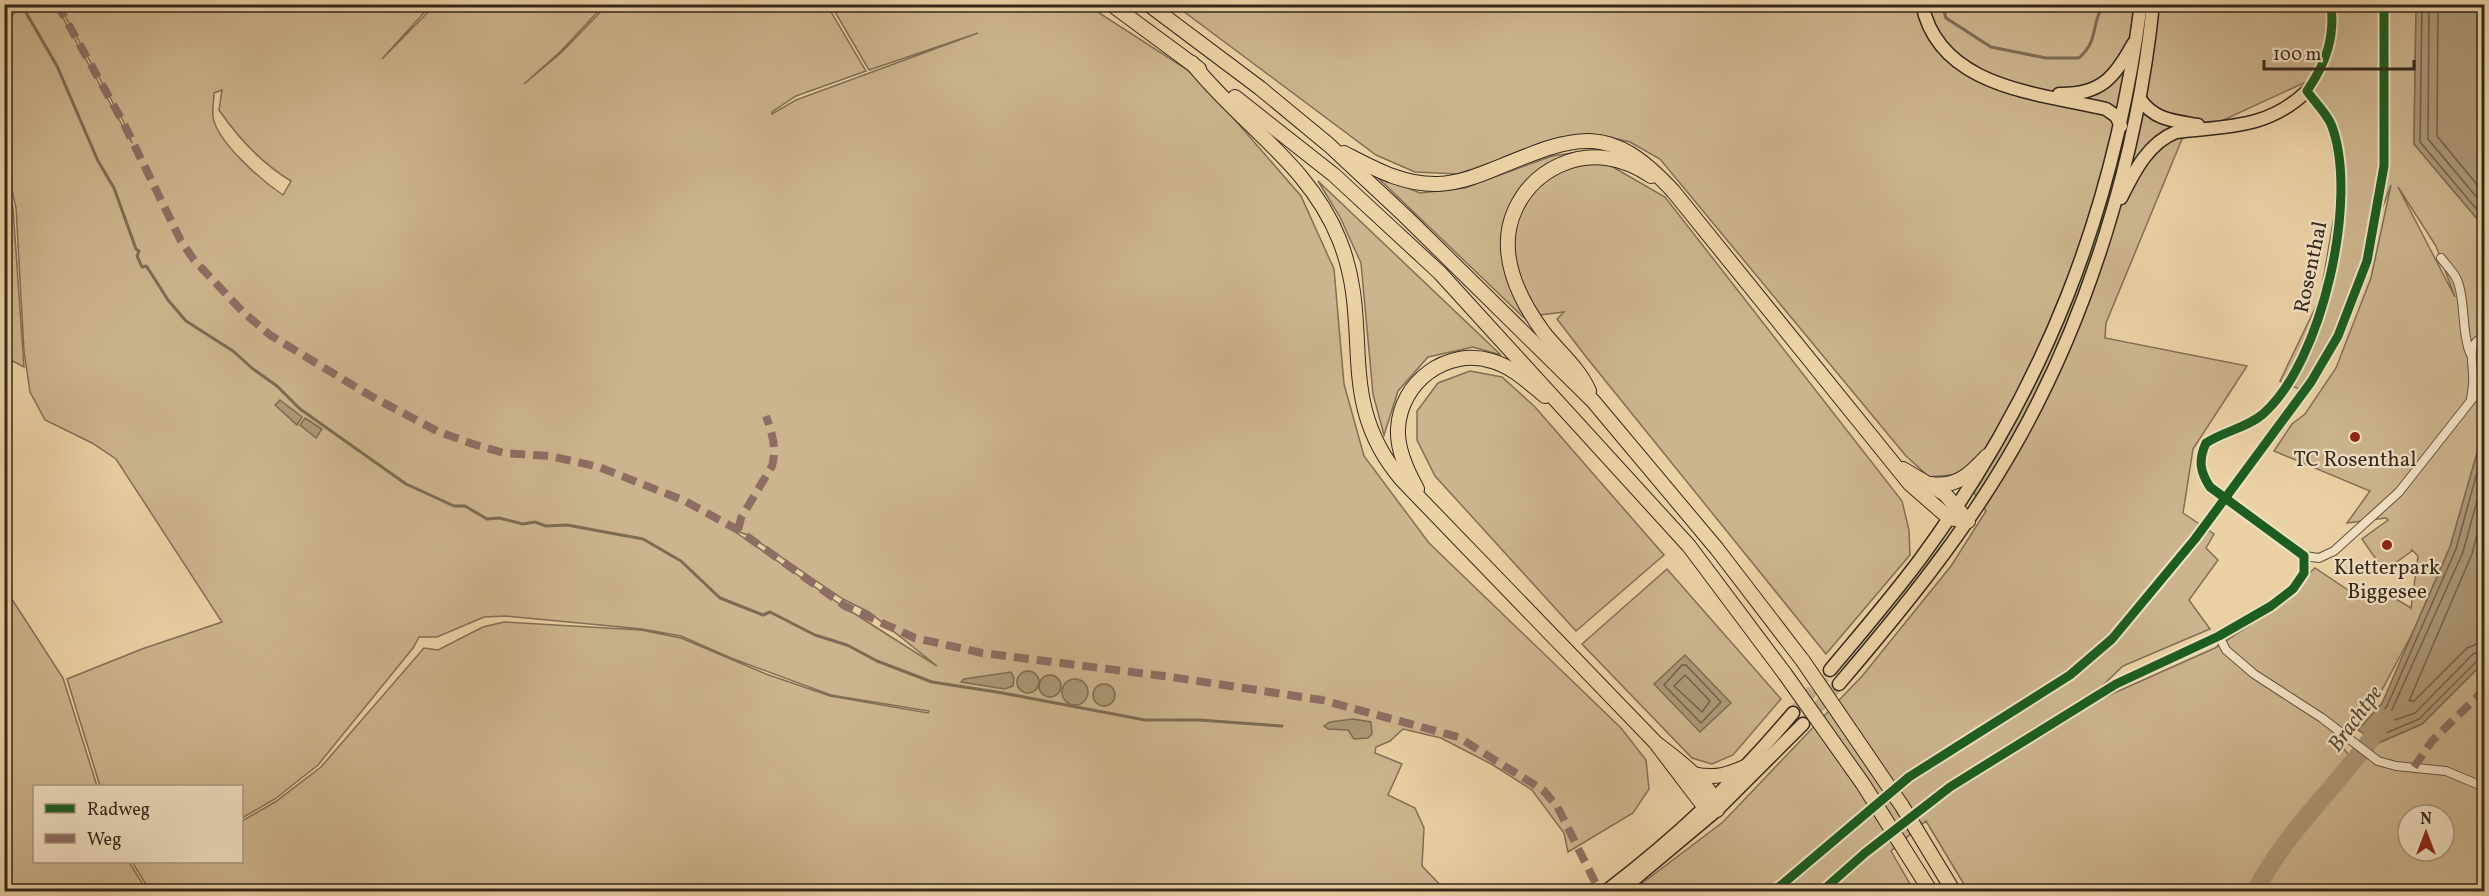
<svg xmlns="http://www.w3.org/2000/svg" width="2489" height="896" viewBox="0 0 2489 896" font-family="Vollkorn,serif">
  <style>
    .green { fill: #ccb58e; stroke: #806f56; stroke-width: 1.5; fill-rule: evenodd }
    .water { fill: #ac9977; stroke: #7c6c53; stroke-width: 1.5 }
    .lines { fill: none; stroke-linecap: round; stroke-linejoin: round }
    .shore { stroke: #70614a; stroke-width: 1.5 }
    .stream { stroke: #7c6c53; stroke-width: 3 }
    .river { stroke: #ac9977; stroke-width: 18 }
    .primary-tunnel { stroke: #c6b08a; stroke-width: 12; stroke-dasharray: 12 6; stroke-linecap: butt }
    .street-casing { stroke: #61533f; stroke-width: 10 }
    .primary-casing { stroke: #33291d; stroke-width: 15 }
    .highway-casing { stroke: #33291d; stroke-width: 16 }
    .street { stroke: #f2e2c4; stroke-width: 8 }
    .primary { stroke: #ebd2a5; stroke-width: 12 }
    .highway { stroke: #ebd2a5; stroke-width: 14 }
    .highway-bridge-casing { stroke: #33291d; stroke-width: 16; stroke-linecap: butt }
    .highway-bridge { stroke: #ebd2a5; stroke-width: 14 }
    .quiet { stroke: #8d6e63; stroke-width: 8; stroke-dasharray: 15 8; stroke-linecap: butt }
    .cycleway-casing { stroke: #f2e2c4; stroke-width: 13 }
    .cycleway { stroke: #1b5e20; stroke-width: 9 }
    .poi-dot { fill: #8f2418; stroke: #f2e2c4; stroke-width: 2 }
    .labels { text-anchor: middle; stroke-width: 4.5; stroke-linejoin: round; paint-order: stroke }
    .street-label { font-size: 21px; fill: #33291d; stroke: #f2e2c4 }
    .poi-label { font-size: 21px; fill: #33291d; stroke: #f2e2c4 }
    .water-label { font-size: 22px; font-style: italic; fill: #574b38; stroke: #f2e2c4 }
  </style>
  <rect width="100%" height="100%" fill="#ebd2a5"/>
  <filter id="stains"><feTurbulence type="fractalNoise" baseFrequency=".00333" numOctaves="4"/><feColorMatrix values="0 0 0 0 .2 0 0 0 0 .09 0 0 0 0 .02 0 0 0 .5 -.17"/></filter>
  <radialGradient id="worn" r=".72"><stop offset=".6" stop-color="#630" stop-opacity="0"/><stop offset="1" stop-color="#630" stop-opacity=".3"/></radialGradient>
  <g class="green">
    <path d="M23,5H56L132,143L123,121L59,5H431L382,59L435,5H604L561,51L524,84L562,52L607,5H827L866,71L796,96L772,112V114L796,100L978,33L869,70L831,5H1087L1197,76L1301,196L1334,269L1344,384L1364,456L1429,543L1621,728L1646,760L1649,789L1633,813L1568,852L1564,833L1532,790L1493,765L1441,738L1403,729L1390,741L1376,747L1375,753L1402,764L1388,795L1415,808L1424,828L1422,866L1446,891H150L132,862H242V821L275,802L321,767L424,648L438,650L483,627L504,622L641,630L681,638L766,674L830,696L928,713L929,711L831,695L731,658L681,636L642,629L505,616L484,617L437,637H419L413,648L318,765L275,799L242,818V786H100L67,679L142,649L222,622L116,459L92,443L45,420L30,392L24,351L16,208L5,159L4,23ZM222,90L219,110C239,139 261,163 291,181L283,195C262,181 217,142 213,117C212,109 214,100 214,93ZM731,529L750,536L843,599L869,612L937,666L844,607Z"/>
    <path d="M1175,5H2416L2414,144L2484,227V429L2450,547L2412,634L2377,699L2353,726L2342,746L2349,756L2422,724L2484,662V891H1968L1926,821L1891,851L1914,891H1632L1723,822L1863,675L1951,566L1986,511L1962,474L1929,477L1906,456L1660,159L1630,142L1601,135L1562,137L1458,174L1415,172L1376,155ZM2306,82L2324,106L2339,187L2320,298L2280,381L2302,390L2334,335L2391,185L2371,278L2336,368L2305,414L2292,424L2274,451L2370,491L2347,523L2386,518L2388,520L2362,539L2384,571L2412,551L2411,549L2418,556L2411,608L2381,590L2357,596L2315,568L2262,617L2215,648L2078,709L2123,666L2210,629L2189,600L2218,560L2206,548L2214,534L2183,513L2193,449L2247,366L2105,338L2106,323L2182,139ZM2398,187L2436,246L2455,297ZM2408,815H2444V851H2408Z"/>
    <polygon points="1585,151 1665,197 1902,501 1909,530 1910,555 1826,654 1587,358 1557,319 1564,312 1523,317 1374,174 1420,193 1465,188 1552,156"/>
    <polygon points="4,169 13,208 24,367 5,357"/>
    <polygon points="1318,181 1501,355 1473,347 1428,357 1398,391 1384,435 1373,394 1361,263 1340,217"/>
    <polygon points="1470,371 1502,377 1535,407 1664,555 1576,631 1435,476 1417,440 1417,411 1438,383"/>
    <polygon points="1667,569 1781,699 1733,755 1712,764 1692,758 1582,644"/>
    <polygon points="4,587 63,678 97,786 34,786 34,862 129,862 147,891 5,891"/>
  </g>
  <g class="water">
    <polygon points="2416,5 2484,5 2484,227 2414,144"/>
    <polygon points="5,384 9,385 11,416 7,420 5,420"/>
    <polygon points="280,400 302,417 297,425 275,405"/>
    <polygon points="305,418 322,429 316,438 300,425"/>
    <polygon points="2484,429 2484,662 2422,724 2378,743 2358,730 2382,703 2450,547"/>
    <polygon points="1685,655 1731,703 1700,732 1654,684"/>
    <circle cx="1028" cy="682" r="11"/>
    <polygon points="1011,672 1014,678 1013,686 1005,689 961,682 964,679"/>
    <circle cx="1050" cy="686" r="11"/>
    <circle cx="1075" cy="692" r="13"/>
    <circle cx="1104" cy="695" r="11"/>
    <polygon points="1353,719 1371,722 1372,734 1368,738 1354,739 1348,730 1328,729 1324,726 1330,722"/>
  </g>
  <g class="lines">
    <g class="shore">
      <polyline points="2422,4 2420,142 2484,218"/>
      <polyline points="2429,4 2428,139 2484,206"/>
      <polyline points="2438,4 2437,136 2484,193"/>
      <polyline points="2484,447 2456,549 2387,706 2369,730 2379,736 2419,719 2478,660 2484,658"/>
      <polyline points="2484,475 2463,552 2386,723 2415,713 2473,654 2484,650"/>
      <polyline points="2484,508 2472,554 2409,701 2414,701 2467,648 2484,641"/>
      <polygon points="1682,665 1686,665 1721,702 1701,723 1664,685"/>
      <polygon points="1685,675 1710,701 1702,712 1674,686"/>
    </g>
    <g class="stream">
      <polyline points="21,4 57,66 98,161 114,188 136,249 139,251 137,256 142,267 146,266 149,270 168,300 186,321 233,351 253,369 277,386 300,409 406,484 454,506 465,506 487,519 499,518 523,524 535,522 546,526 567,525 643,539 681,561 720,598 763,615 770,612 815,635 847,645 877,661 932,682 1003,693 1145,720 1199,720 1282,726"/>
      <path d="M1942,4L1946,18L1991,47L2046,58H2079C2100,39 2090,24 2104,4"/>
      <polyline points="2192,8 2227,9 2230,4"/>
    </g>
    <path class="river" d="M2255,892C2288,826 2346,779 2386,718"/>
    <g class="primary-tunnel">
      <polyline points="1793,713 1830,670"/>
      <polyline points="1803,724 1839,684"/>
    </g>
    <g class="street-casing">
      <g id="street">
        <path d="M2441,258C2446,265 2455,273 2458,282C2466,305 2461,331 2470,353"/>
        <path d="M2471,399C2472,391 2474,383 2473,375C2473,360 2466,344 2484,337"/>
        <polyline points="2304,556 2319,558 2334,551 2399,492 2484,384"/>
        <polyline points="2219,636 2226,650 2254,674 2322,718 2378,761 2396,766 2446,771 2484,787"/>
        <path d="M1821,892L1865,853L1950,787L2116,684L2219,636L2271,606L2293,589L2304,573V556L2210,487C2200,472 2198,460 2206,443C2224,431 2247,428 2263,414C2322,363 2360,196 2331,124C2326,113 2314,101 2307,91C2326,63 2335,38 2331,4"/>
      </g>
    </g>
    <g class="primary-casing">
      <g id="primary">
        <path d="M1922,4C1939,88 2038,93 2106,109L2116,116L2121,126"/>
        <path d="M2059,94C2101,95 2115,77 2133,44"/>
        <path d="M2140,99C2154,120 2174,121 2198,125"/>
        <path d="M2121,198C2134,172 2148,143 2176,132C2227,126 2268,129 2307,91"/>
        <path d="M1830,670C1861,633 1892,597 1921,558C2045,389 2114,212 2141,4"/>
        <path d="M1839,684C1903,609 1965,533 2014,447C2089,316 2138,154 2153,4"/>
        <path d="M1605,892C1677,837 1734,783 1793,713"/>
        <polyline points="1619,892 1717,810 1803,724"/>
      </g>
    </g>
    <g class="highway-casing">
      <g id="highway">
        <polyline points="1111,4 1199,69"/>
        <polyline points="1148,4 1260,88 1329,145 1405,216 1593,401 1717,549 1803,661"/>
        <path d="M1192,63C1240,124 1309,164 1339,239C1375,327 1333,400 1402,480L1655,742C1674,758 1715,785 1717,810L1706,809L1655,742"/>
        <polyline points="1235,97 1334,175 1440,273 1689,546 1785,674"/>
        <path d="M1344,153C1375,169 1403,185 1438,184C1460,183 1480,175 1499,167C1579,134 1610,123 1673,191L1910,484L1949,518L1968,521"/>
        <path d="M1589,391C1579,368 1559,352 1544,333C1518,298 1496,252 1515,210C1524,190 1540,174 1560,165C1591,151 1623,157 1651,176"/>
        <polyline points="1903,469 1945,494 1968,521"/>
        <path d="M1931,484C1957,488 1971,473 1987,456"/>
        <path d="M1417,489C1407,471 1397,450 1398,429C1400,382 1447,347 1492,361C1513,367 1529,383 1545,396"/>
        <path d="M1693,774C1716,779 1728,775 1749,765"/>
      </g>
    </g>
    <use href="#street" class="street"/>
    <use href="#primary" class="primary"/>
    <use href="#highway" class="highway"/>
    <g class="highway-bridge-casing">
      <g id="highway-bridge">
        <polyline points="1803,661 1902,806 1954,892"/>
        <polyline points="1785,674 1863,784 1931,892"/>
      </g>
    </g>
    <use href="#highway-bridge" class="highway-bridge"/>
    <g class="quiet">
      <polyline points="57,4 123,122 181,241 194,260 242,311 270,335 369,395 439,432 473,444 504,453 550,456 599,467 685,501 738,530 845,606 915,638 982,653 1171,677 1322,700 1458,737 1543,790 1557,806 1600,892"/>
      <path d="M738,530L741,518L772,466C777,448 772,433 766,416"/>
      <polyline points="2414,767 2432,741 2484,690"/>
    </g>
    <g class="cycleway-casing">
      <g id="cycleway">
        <polyline points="1773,892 1909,777 2070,675 2112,639 2195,539 2311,382 2338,336 2367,261 2384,166 2384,4"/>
        <path d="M1821,892L1865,853L1950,787L2116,684L2219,636L2271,606L2293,589L2304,573V556L2210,487C2200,472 2198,460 2206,443C2224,431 2247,428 2263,414C2322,363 2360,196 2331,124C2326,113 2314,101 2307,91C2326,63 2335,38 2331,4"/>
      </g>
    </g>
    <use href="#cycleway" class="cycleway"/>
  </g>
  <g class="poi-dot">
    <circle cx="2355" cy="437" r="6"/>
    <circle cx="2387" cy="545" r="6"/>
  </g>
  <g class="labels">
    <g class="street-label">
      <text transform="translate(2310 267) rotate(-78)" y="7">Rosenthal</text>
    </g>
    <g class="poi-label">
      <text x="2355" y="466">TC Rosenthal</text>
      <text x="2387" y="574">Kletterpark<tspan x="2387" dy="24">Biggesee</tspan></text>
    </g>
    <g class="water-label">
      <text transform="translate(2354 718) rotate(-54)" y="8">Brachtpe</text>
    </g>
  </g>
  <rect width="2489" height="896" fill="none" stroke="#ebd2a5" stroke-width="24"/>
  <rect x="6" y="6" width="2477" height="884" fill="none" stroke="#33291d" stroke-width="3"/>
  <rect x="12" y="12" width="2465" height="872" fill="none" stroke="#33291d" stroke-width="1.5"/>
  <rect x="33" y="785" width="210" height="78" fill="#f2e2c4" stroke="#a69881" stroke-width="1.5"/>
  <rect x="45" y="804" width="30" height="9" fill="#1b5e20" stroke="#a69881" stroke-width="1.5"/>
  <text x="87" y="815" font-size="18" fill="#33291d">Radweg</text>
  <rect x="45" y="834" width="30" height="9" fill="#8d6e63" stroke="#a69881" stroke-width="1.5"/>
  <text x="87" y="845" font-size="18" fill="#33291d">Weg</text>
  <g transform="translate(2426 833)"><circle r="28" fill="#f2e2c4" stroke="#a69881" stroke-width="1.5"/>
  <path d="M0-4.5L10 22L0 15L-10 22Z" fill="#8f2418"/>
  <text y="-9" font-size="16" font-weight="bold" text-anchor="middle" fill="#33291d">N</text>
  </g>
  <path d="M2264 60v9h150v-9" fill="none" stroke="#33291d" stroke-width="3"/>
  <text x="2273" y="60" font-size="18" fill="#33291d" stroke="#f2e2c4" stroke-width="4.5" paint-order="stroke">100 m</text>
  <rect width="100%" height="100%" filter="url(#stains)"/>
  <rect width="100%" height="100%" fill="url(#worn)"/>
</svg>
